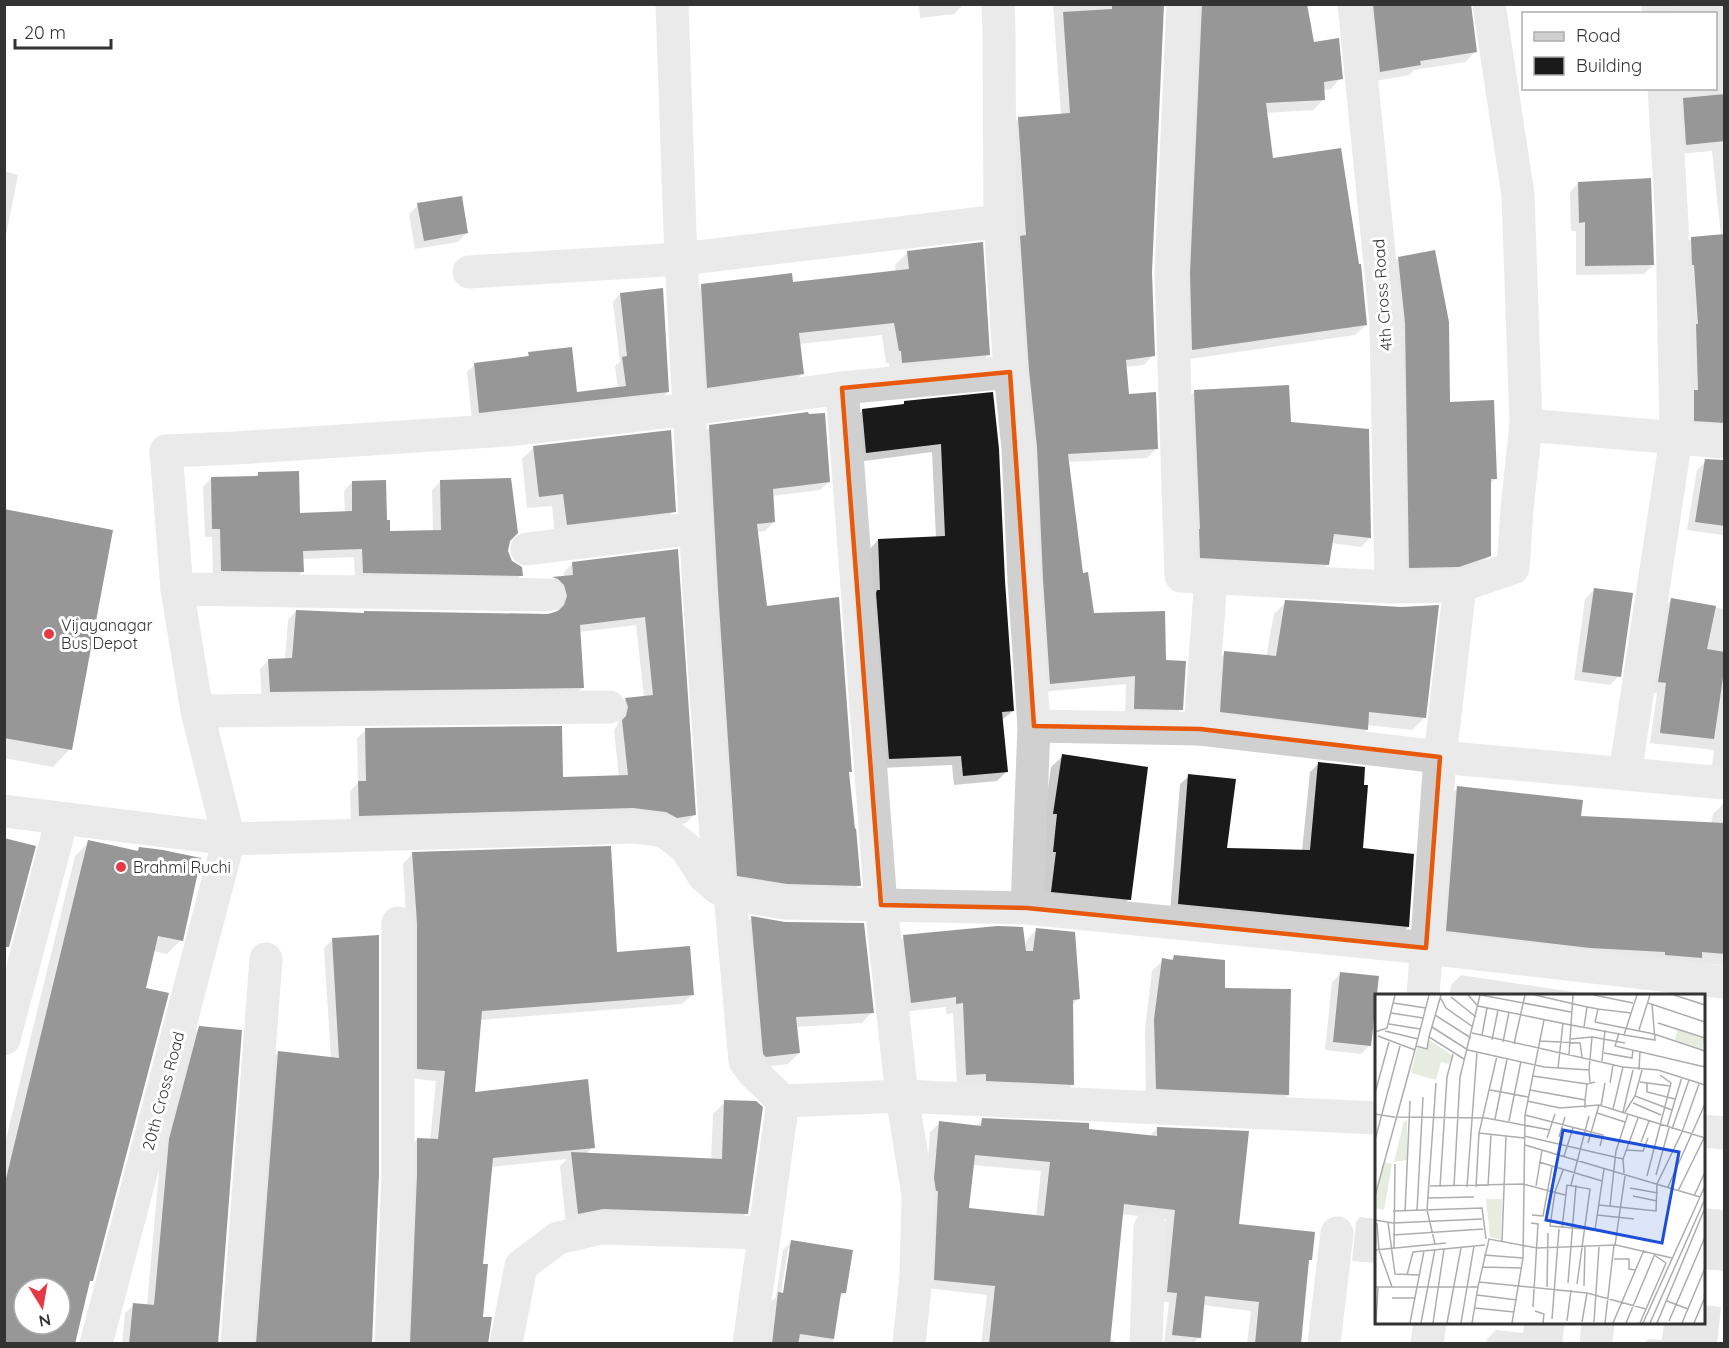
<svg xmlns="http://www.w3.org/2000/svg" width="1729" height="1348" viewBox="0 0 1729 1348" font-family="Quicksand,sans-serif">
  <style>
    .shadow { fill: #0003; fill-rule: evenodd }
    .building { fill: #1a1a1a; fill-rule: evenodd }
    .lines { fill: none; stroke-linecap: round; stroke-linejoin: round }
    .minor { stroke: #d0d0d0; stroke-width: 33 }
    .marked { fill: none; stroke: #e8590c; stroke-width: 4.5; stroke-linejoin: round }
    .poi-dot { fill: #e63946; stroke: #fff; stroke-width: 2 }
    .labels { text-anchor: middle; stroke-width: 6; stroke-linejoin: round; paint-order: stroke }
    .street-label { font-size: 16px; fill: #333; stroke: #fff }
    .poi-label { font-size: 16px; fill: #333; stroke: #fff; text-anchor: start }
    .inset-road { fill: none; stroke: #adadad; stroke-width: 1.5 }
    .view { fill: #1d4ed8; fill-opacity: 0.15; stroke: #1d4ed8; stroke-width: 3 }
    .inset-edge { fill: none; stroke: #333; stroke-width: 3 }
  </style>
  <rect width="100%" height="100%" fill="#fff"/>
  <g class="shadow">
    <polygon points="919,4 963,4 963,5 954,14 920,18"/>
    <polygon points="1053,4 1163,4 1151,272 1153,355 1144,365 1125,367 1128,395 1157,448 1147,458 1068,462 1082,574 1093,615 1165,662 1181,709 1172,719 1125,718 1126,684 1041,692 1010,128 1019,118 1061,115"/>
    <polygon points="1189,4 1306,4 1312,44 1341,78 1331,89 1323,90 1323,100 1313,110 1266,113 1272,160 1366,325 1355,335 1183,360"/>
    <polygon points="1359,4 1469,4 1476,51 1465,62 1414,70 1409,75 1370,82"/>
    <polygon points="1664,4 1724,4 1724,432 1685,430 1681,249 1692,238 1721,236 1712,151 1677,154 1672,88 1716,88 1716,14 1667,14"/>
    <polygon points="4,171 18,175 4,245"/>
    <polygon points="1578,183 1653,265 1644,274 1576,275 1576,231 1571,231 1570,192"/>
    <polygon points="418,205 467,233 458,242 415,249 409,214"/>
    <polygon points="908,252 989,354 976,367 890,375 889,363 886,363 882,335 799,344 802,374 790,387 695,400 689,299 702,286 792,284 896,272 895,265"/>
    <polygon points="1399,258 1449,404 1496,478 1489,485 1490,555 1481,564 1449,575 1401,576 1390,267"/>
    <polygon points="620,294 668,392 660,400 472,420 467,372 475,364 524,358 529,354 576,393 618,389 615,366 620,362 613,302"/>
    <polygon points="1194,392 1290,424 1370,538 1361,547 1331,543 1328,564 1319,573 1192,567 1185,400"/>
    <polygon points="992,394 1013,711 1002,720 1007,771 997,781 954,785 952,765 880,768 869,550 878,540 936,538 932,452 857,462 854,420 863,410 902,405 905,402"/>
    <polygon points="710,427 829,482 820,490 772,496 774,522 765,531 757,532 766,607 850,771 848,774 859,885 851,894 729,884 701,436"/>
    <polygon points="534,447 674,511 662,523 555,536 552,506 527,508 522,459"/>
    <polygon points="1706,461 1724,462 1724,534 1723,535 1687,530 1697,470"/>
    <polygon points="259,473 299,514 345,513 344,491 352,482 386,522 389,533 433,532 432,490 440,482 509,540 507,551 511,562 521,575 513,584 355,581 354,557 302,559 302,572 294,580 213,579 212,537 205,537 203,487 211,478 255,477"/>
    <polygon points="4,511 70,749 53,767 4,758"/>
    <polygon points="677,551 694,815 686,823 668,826 351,824 350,791 358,783 357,738 366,730 562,779 619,777 614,730 617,726 620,717 617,708 626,699 644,697 636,625 579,632 582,688 573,697 262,700 260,669 268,661 285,660 288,620 296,611 362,614 364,612 548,615 556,613 559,605 545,586 552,579 564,577 564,572 572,564"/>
    <polygon points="1594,590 1619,676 1610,685 1574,680 1585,599"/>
    <polygon points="1671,600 1724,609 1724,778 1711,774 1714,750 1650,743 1657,693 1648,692 1661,610"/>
    <polygon points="1286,602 1424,718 1412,730 1367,725 1367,729 1354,741 1209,724 1213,665 1225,653 1266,657 1274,614"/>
    <polygon points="1063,756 1129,899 1118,910 1040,903 1043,825 1051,767"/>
    <polygon points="1319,763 1361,849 1408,927 1399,936 1170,913 1180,784 1189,776 1226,849 1302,851 1310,772"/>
    <polygon points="1458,788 1579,817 1711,824 1713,814 1724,803 1724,965 1437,941 1447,798"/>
    <path d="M89,842L136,852L140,848L181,940L167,954L153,951L92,1265L73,1344H4V1147L75,856ZM24,1288H60V1324H24Z"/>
    <polygon points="412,854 615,953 692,995 682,1004 480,1020 473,1094 593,1147 586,1154 711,1160 713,1114 725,1102 747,1213 734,1225 566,1226 560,1166 567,1159 491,1167 482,1265 481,1318 486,1344 401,1344 407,1149 417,1139 430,1140 436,1081 407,1078 407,934 403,864"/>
    <polygon points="751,918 872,1012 862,1023 796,1027 799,1053 788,1064 755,1068 741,929"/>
    <polygon points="1037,929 1079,999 1071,1006 1072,1085 1062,1095 957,1085 953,1013 946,1014 946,1007 901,1012 893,947 904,937 1025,949 1027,940"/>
    <polygon points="333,939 371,1344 249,1344 270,1061 278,1052 331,1058 324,948"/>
    <polygon points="1174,956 1223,990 1288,1095 1277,1105 1146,1099 1145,1030 1152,971 1163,960 1170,961"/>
    <polygon points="1341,973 1370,1045 1361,1054 1325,1050 1332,982"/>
    <polygon points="1461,975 1599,996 1449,996 1451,985"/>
    <polygon points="200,1027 217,1344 122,1344 125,1313 134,1305 147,1306 161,1149 191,1036"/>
    <path d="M982,1120L1149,1137L1157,1128L1237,1225L1310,1259L1307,1262L1299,1344H1247L1251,1311L1203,1305L1199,1337L1193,1344H1164L1169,1302L1158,1301L1166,1219L1121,1214L1108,1340H1114V1344H981L987,1295L926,1288V1188L930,1132L940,1123L975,1127ZM973,1165L1041,1171L1036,1217L967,1209Z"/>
    <polygon points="1724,1198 1724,1271 1704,1269 1704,1208 1723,1210"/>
    <polygon points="1360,1217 1376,1219 1376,1263 1352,1261 1356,1222"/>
    <path d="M792,1242L844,1293L839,1298L833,1344H766L770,1303L776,1297L783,1250ZM788,1249H791L783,1301L780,1300Z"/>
    <polygon points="1704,1305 1721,1307 1717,1344 1644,1344 1648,1339 1662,1340 1664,1322 1704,1322"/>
    <polygon points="1525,1322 1565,1322 1562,1344 1487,1344 1487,1339 1496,1330 1523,1333"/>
  </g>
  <g class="building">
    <polygon points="1112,4 1164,4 1152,272 1155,356 1126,360 1129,394 1156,392 1158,449 1068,454 1083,573 1088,572 1094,613 1165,611 1166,660 1186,661 1183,710 1134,709 1135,676 1050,684 1043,579 1037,447 1029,370 1020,236 1026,235 1018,117 1070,113 1063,12 1112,9"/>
    <polygon points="1202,4 1307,4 1314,42 1339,38 1343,79 1324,82 1325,100 1266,103 1273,158 1341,148 1359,264 1361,264 1367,325 1192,350 1190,273"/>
    <polygon points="1373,4 1471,4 1477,52 1420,61 1421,65 1380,72"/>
    <polygon points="1725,94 1725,141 1686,145 1683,98"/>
    <polygon points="1651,178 1654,265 1585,266 1585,222 1579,223 1578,182"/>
    <polygon points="462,196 468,233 424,241 417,203"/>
    <polygon points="1725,234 1725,423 1694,421 1694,390 1698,390 1696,324 1698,324 1694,265 1692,265 1691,237"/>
    <polygon points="983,242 990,355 902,363 901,351 899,351 894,323 799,333 804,374 707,388 701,284 792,273 793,282 909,269 907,251"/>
    <polygon points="1435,250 1449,322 1450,402 1494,400 1497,479 1491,479 1491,556 1459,567 1409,568 1405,323 1398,257"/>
    <polygon points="663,288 669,392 479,413 474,363 529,356 528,352 572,347 577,392 626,386 622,357 627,356 620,293"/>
    <polygon points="1289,385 1291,422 1369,429 1371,538 1334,534 1329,565 1200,558 1199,529 1200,529 1194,390"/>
    <polygon points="993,392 999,449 1005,581 1014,711 1002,712 1008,772 963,776 961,756 889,759 876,593 877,590 880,590 878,539 945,536 941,444 866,453 862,409 904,404 904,401"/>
    <polygon points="808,412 809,414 825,413 830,482 773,489 775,522 757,524 767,606 839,597 851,760 852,772 849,772 855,829 856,828 861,886 787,884 737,876 718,590 709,425"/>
    <polygon points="671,430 676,512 567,525 563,494 539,497 533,446"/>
    <polygon points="1705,459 1725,460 1725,526 1695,522"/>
    <polygon points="299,471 300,513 352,511 352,481 386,480 387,520 390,520 390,531 441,530 440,480 511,478 518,533 510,541 508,551 512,561 522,567 523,576 363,573 362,549 303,551 304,572 221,571 220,529 212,529 211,477 258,476 258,472"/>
    <polygon points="4,509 113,530 72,750 4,738"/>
    <polygon points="678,549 696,815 677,818 666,812 633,808 359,816 358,781 366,781 365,728 562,726 563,777 628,775 622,720 626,716 628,707 625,698 653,695 645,617 580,625 584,688 270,692 268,659 292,658 296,610 364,613 364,611 548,614 558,611 564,605 567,596 564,585 558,579 552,577 573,575 572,562"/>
    <polygon points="1594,588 1633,593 1621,677 1582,672"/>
    <polygon points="1671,598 1716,606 1707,649 1725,652 1725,664 1714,739 1660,733 1666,683 1658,682"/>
    <polygon points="1285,600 1401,607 1439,605 1426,718 1369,712 1368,730 1220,712 1224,651 1276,656"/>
    <polygon points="1062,754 1148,767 1131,900 1051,892 1056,852 1053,852 1057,814 1053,814"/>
    <polygon points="1318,762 1365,767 1364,785 1368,785 1363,848 1414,854 1409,927 1178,904 1188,774 1236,779 1227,848 1310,850"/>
    <polygon points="1457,786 1583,800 1581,816 1725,823 1725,954 1702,952 1702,958 1665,955 1665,952 1590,948 1446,931"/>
    <polygon points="4,838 36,846 9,947 4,947"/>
    <path d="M88,840L138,851L139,847L163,850L201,858L183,941L158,936L146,988L169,993L93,1281H90L75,1344H4V1187ZM24,1288H60V1324H24Z"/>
    <polygon points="611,846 617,952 690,946 694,995 482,1011 475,1092 588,1079 595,1148 493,1158 483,1264 488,1264 483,1317 492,1317 488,1344 410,1344 417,1175 417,1138 438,1139 445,1071 417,1069 417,923 412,852"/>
    <polygon points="751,916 785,922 864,923 874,1013 796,1017 800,1053 766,1057 763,1054"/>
    <polygon points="997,926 1023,927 1026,951 1033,951 1036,928 1075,932 1080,999 1073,1000 1074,1085 986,1081 986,1074 966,1075 963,1003 956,1004 956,997 911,1003 903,935"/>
    <polygon points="379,935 379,1174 372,1344 256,1344 278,1051 339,1058 332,938"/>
    <polygon points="1174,955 1225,960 1225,988 1291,989 1289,1095 1156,1089 1154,1019 1162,958 1173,960"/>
    <polygon points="1340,972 1379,976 1371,1046 1333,1042"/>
    <polygon points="199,1026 242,1030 218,1344 129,1344 133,1303 154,1305 169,1139"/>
    <polygon points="724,1100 756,1101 763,1107 748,1214 603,1209 578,1214 571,1152 722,1159"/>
    <path d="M982,1118L1089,1123V1129L1157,1136V1127L1249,1131L1239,1224L1315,1232L1312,1260H1309L1301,1344H1255L1259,1302L1205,1296L1201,1338L1172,1335L1177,1293L1167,1292L1175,1210L1124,1204L1110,1344H989L995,1286L934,1280L938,1191H936L934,1178L939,1121L981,1126ZM975,1155L1050,1162L1044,1216L969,1208Z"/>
    <polygon points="791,1240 853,1250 846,1293 841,1293 834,1339 800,1334 798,1344 772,1344 778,1292 783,1293"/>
  </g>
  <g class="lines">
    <g class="minor">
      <polyline points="672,4 681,259 699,591 718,865 718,888"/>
      <polyline points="998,4 999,31 1000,221 1010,372 1018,448 1024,580 1034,726 1027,908"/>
      <polyline points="1183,4 1171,273 1181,576 1391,587 1460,586 1513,568 1517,509 1526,425 1518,195 1489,4"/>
      <polyline points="1354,4 1386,323 1391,587"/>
      <polyline points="1658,4 1659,14"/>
      <polyline points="469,272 681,259 1000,221"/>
      <polyline points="842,388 881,905 902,1096 918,1195 916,1276 909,1344"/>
      <polyline points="1526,425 1724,442"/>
      <polyline points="527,549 696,528"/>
      <polyline points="177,589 548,595"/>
      <polyline points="197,711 609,707"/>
      <polyline points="1034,726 1200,729 1440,757 1724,783"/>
      <polyline points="1200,729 1211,578"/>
      <polyline points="1625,774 1676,438 1672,223 1664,88"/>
      <polyline points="4,811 229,839 634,827 664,831 686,848 704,876 718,888 730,894 785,903 1027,908 1426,948 1724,982"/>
      <polyline points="730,894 745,1061 753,1072 783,1101 902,1096 1376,1118"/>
      <polyline points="1423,996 1440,757 1460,586"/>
      <polyline points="4,1039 62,819"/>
      <polyline points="1704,1131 1724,1133"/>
      <polyline points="96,1344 229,839 197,711 177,589 166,451 235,448 507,430 690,409 842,388 1010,372"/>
      <polyline points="237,1344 266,959"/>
      <polyline points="391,1344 398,1174 398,923"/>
      <polyline points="506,1344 521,1266 558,1238 602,1228 765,1233"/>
      <polyline points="749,1344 783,1101"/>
      <polyline points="1146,1344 1150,1228"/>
      <polyline points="1324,1344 1337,1233"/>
      <polyline points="1427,1344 1430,1322"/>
      <polyline points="1596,1344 1598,1322"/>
    </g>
  </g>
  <path d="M0 0H1729V1348H0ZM1010,372L1034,726L1200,729L1440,757L1426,948L1027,908L881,905L842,388Z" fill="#fff" fill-opacity=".55" fill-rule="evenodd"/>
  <path class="marked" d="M1010,372L1034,726L1200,729L1440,757L1426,948L1027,908L881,905L842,388Z"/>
  <g class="poi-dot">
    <circle cx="49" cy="634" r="6"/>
    <circle cx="121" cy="867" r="6"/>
  </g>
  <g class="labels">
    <g class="street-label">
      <text transform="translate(1382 295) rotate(-94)" y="6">4th Cross Road</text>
      <text transform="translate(163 1091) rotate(-75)" y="6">20th Cross Road</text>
    </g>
    <g class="poi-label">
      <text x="61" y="631">Vijayanagar<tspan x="61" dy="18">Bus Depot</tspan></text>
      <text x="133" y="873">Brahmi Ruchi</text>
    </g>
  </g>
  <g transform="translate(1375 994)">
    <rect width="330" height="330" fill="#fff"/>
    <path d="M302,36L330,45L327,55L300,46ZM54,46L77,61L74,70L66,68L61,86L36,79L42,54L52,56ZM29,127H32V166L19,168ZM9,168L17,170L9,216L0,214V204ZM111,205H127L126,246L115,243Z" fill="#e6ecdf"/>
    <path class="inset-road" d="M66,1L54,43L89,65M93,1L103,12L196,31L198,1M106,1L196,18M160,1L212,13M219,1L258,9M299,1L330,11M65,3L71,14L98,33M76,3L101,23M18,9L51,14M273,9L330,28M16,19L48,24M60,21L96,44M220,28L279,40L330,57M220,28L223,15L256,19M283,29L330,44M14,30L45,35M57,33L93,56L169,73L214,76L215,88M209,33L212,13L223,15M264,36L275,1M10,37L43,45M0,38L12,34L20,1M97,39L248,73L283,76L330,91M244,39L240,52L330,73M107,41L112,14M249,41L280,46L277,10M3,42L40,56M196,45L217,43M117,46L123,16M165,47L205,49L207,63M128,48L134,18M139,50L150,1M41,52L54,1M229,59L257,64L258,56M194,61L196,31L249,41L262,1M227,67L230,36M183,74L188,29M214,76L217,43L250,49M264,76L265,57M158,82L212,90M265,88L295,92M235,89L238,71M272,89V98L300,105M115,96L153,103M155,96L210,106V114M0,99L14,48M260,102L297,116M210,106L212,90L220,88M152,107L185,114L224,111L330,144M258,109L286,121M226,112L230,89M238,115L248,73M248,118L258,76M250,118L260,102L267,76M222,119L250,128M0,120L19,123L111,124L175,136M150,121L228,141L225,152M120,125L132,65M134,127L146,67M292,133L307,83M297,135L314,86M104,139L149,144M149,142L248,165M184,143L190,123M172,144L180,120M0,146L25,52M266,148L274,127M213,149L224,111M150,151L325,203M251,156L268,157L273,144M189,162L198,134M164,168L227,187M188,176L180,198L175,232L220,236L229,175M249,179L248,165L263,124M281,181L294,134M272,182L296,89L285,81M196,191L214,122M55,192L148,190L190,201M79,192L85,83L105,1M113,192L116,140M161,192L167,156M65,193L72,83L78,60M92,193L102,58M101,193L104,139L122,62M293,193L330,110M255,194L283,199M303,197L330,142M0,202L41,52L52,55L54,43M258,202L282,207M319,202L330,178M53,204L99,203M224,211L281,217L282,190L307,138L324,90M235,212L241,157L253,120M18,217L107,214L111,245M42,217L48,103M30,218L35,107M157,221L168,222L177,173M222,221L259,225M0,226L18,229L107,225M13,228L20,280L45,281M2,229L4,256L17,293M156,229L163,230L158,313M187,234L192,191L215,195L202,290M18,241L108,235M127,247L131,142M60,250L52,216L61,89M240,251L250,182M19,254L20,170M0,256L71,249M109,261L148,264M239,265H254V275L260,276M107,273L147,274M32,281L38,258L110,251M104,288L212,299L271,315M193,289L201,191M209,292L210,253M0,293H103L114,245L162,254L241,251L297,264M172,293L173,239M102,301L142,306M17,304H40M292,307L313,315M100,314L139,318M160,317L169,320L168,329M177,325L184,235M192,327L196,296M294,327L330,243M207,328L212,299M219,328L224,253M1,329L3,293M35,329L49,257M46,329L60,255M58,329L69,255M72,329L86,254M86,329L99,252M97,329L103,293M137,329L148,264L150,121L169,26M230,329L239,251M238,329L269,256M251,329L279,262M265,329L291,269L279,261M268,329L330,192M275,329L330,205M282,329L330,214M307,329L330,274M319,329L330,303"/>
    <path class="view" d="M188,136L304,158L287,249L171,226Z"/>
    <rect width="330" height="330" class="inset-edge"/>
  </g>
  <rect width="1729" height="1348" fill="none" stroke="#333333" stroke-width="12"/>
  <rect x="1522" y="12" width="195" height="78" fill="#ffffff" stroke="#adadad" stroke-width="1.5"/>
  <rect x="1534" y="32" width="30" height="9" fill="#d0d0d0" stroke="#adadad" stroke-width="1.5"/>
  <text x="1576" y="42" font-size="18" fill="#333333">Road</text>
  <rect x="1534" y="57" width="30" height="18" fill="#1a1a1a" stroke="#adadad" stroke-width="1.5"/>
  <text x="1576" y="72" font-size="18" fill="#333333">Building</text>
  <g transform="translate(42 1306) rotate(169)"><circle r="28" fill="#ffffff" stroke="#adadad" stroke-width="1.5"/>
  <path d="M0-4.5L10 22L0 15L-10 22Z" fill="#e63946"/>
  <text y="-9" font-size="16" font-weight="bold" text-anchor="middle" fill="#333333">N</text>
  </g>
  <path d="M15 39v9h96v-9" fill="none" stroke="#333333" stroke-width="3"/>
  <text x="24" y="39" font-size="18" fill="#333333" stroke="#ffffff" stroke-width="4.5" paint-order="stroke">20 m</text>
</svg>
